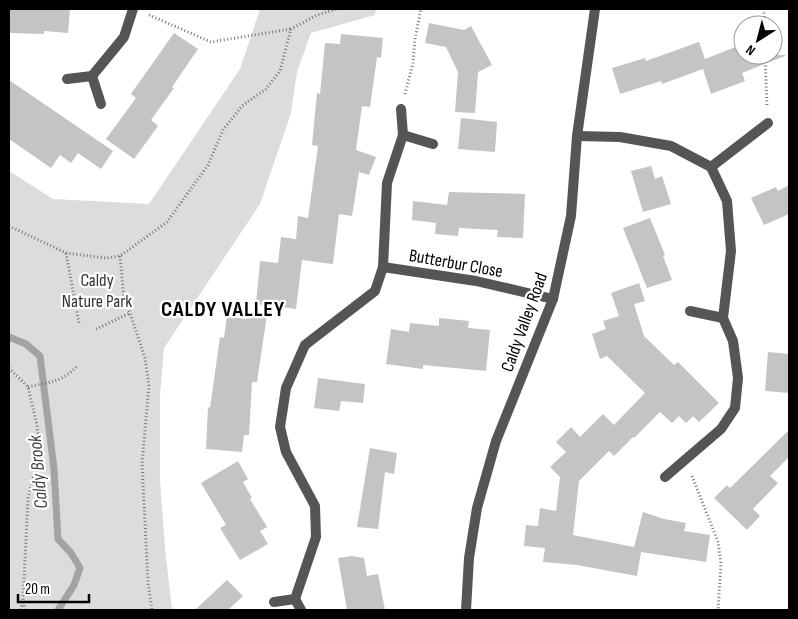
<svg xmlns="http://www.w3.org/2000/svg" width="798" height="619" viewBox="0 0 798 619" font-family="'Sofia Sans Condensed',sans-serif">
  <style>
    .green { fill: #dcdcdc }
    .lines { fill: none; stroke-linecap: round; stroke-linejoin: round }
    .stream { stroke: #a3a3a3; stroke-width: 7 }
    .building { fill: #c4c4c4 }
    .path { stroke: #777; stroke-width: 3; stroke-dasharray: 1 2.5; stroke-linecap: butt }
    .minor { stroke: #555; stroke-width: 10 }
    .tertiary { stroke: #555; stroke-width: 10 }
    .labels { text-anchor: middle; stroke-width: 4.5; stroke-linejoin: round; paint-order: stroke }
    .street-label { font-size: 18px; fill: #000; stroke: #fff }
    .park-label { font-size: 18px; fill: #333; stroke: #fff }
    .water-label { font-size: 19px; font-style: italic; fill: #444; stroke: #fff }
    .district-label { font-size: 22px; font-weight: bold; letter-spacing: 1px; fill: #000; stroke: #fff }
  </style>
  <rect width="100%" height="100%" fill="#fff"/>
  <polygon class="green" points="260,9 376,9 375,15 311,33 297,72 291,113 260,204 164,348 160,396 160,479 165,548 172,610 9,610 9,171 53,199 149,204 240,69"/>
  <g class="lines">
    <polyline class="stream" points="9,337 26,344 40,356 54,469 58,539 71,553 80,568 74,585 58,610"/>
  </g>
  <g class="building">
    <polygon points="9,9 70,9 68,33 44,31 44,34 9,33"/>
    <polygon points="429,23 464,30 471,26 492,65 478,72 475,113 455,112 458,72 446,47 425,43"/>
    <polygon points="174,33 198,49 172,87 174,88 151,120 158,126 134,159 106,139 136,98 131,94"/>
    <polygon points="341,34 383,38 381,58 377,57 370,107 362,106 356,150 376,157 369,175 359,172 352,216 339,214 333,264 302,260 296,309 256,304 260,261 278,263 281,237 296,239 298,216 308,218 318,146 312,145 317,93 320,94 325,43 340,44"/>
    <polygon points="699,42 705,59 743,44 743,55 785,55 785,56 742,73 745,81 711,94 703,69 662,84 661,81 620,94 612,68 645,58 646,61"/>
    <polygon points="9,80 113,151 101,169 78,153 71,163 60,155 51,168 9,139"/>
    <polygon points="461,118 497,122 495,152 458,149"/>
    <polygon points="651,166 655,179 662,176 671,204 643,212 631,171"/>
    <polygon points="789,185 789,214 764,225 751,198 776,187 778,191"/>
    <polygon points="449,192 525,194 523,238 497,237 498,230 459,228 458,236 435,234 436,223 412,220 413,201 447,205"/>
    <polygon points="650,218 665,255 663,256 672,280 647,288 623,228"/>
    <polygon points="639,283 645,301 634,304 644,336 674,365 678,362 719,403 699,422 693,416 686,423 679,416 672,423 660,412 634,438 633,437 614,456 609,451 579,481 573,535 634,547 643,512 664,519 686,523 684,531 710,535 706,562 641,552 637,576 577,565 543,562 545,548 524,546 526,525 538,526 540,508 556,511 560,477 550,467 566,452 556,442 571,427 580,437 603,414 614,425 645,393 607,356 600,359 592,334 606,329 603,321 619,316 611,293"/>
    <polygon points="247,313 267,315 257,382 252,382 249,435 244,435 242,452 206,449 208,407 210,408 220,337 224,338 227,316 246,319"/>
    <polygon points="439,318 469,321 468,328 490,330 486,371 423,365 423,369 386,364 391,329 409,332 410,323 439,326"/>
    <polygon points="768,352 789,354 789,393 765,391"/>
    <polygon points="318,378 365,384 363,403 341,401 339,411 314,408"/>
    <polygon points="789,430 789,457 770,476 778,483 753,509 760,516 747,530 714,498 727,485 730,488"/>
    <polygon points="370,448 397,453 394,474 385,472 378,529 357,527"/>
    <polygon points="238,461 248,479 243,482 252,498 250,499 267,527 260,531 268,544 240,560 220,528 226,525 201,483"/>
    <polygon points="352,556 364,558 367,576 378,574 385,610 347,610 338,558"/>
    <polygon points="227,580 243,596 228,610 195,610"/>
  </g>
  <g class="lines">
    <g class="path">
      <polyline points="764,9 764,25"/>
      <polyline points="149,15 211,42 291,29"/>
      <polyline points="765,55 767,107"/>
      <polyline points="405,94 413,63 415,39 421,9"/>
      <polyline points="9,226 66,253 106,258 120,256 167,222 208,165 223,130 242,106 266,89 280,71 291,29 317,15 337,9"/>
      <polyline points="66,253 79,323"/>
      <polyline points="120,256 124,299 130,313 145,358 149,386 142,463 148,583 152,610"/>
      <polyline points="96,329 130,313"/>
      <polyline points="9,368 28,387 37,425 40,452 28,498 23,601 20,610"/>
      <path d="M28,387C50,382 63,382 78,365"/>
      <polyline points="692,476 718,542 721,564 718,610"/>
      <polyline points="23,602 25,610"/>
    </g>
    <g class="minor">
      <polyline points="92,76 101,104"/>
      <polyline points="67,79 92,76 124,37 133,9"/>
      <polyline points="401,109 403,135"/>
      <polyline points="577,136 620,137 671,146 711,167 727,201 731,251 723,318 733,341 738,378 735,408 721,429 665,477"/>
      <polyline points="711,167 768,123"/>
      <polyline points="383,267 387,183 403,135 433,144"/>
      <polyline points="690,311 723,318"/>
      <polyline points="295,599 301,610"/>
      <polyline points="274,602 295,599 316,537 315,506 286,452 280,427 286,388 305,345 375,291 383,267 476,281 553,299"/>
    </g>
    <polyline class="tertiary" points="466,610 469,558 477,508 496,441 553,299 571,216 577,136 595,9"/>
  </g>
  <g class="labels">
    <g class="street-label">
      <text transform="translate(456 263) rotate(10)" y="6">Butterbur Close</text>
      <text transform="translate(524 322) rotate(-70)" y="6">Caldy Valley Road</text>
    </g>
    <g class="park-label">
      <text x="97" y="286">Caldy<tspan x="97" dy="21">Nature Park</tspan></text>
    </g>
    <g class="water-label">
      <text transform="translate(37 472) rotate(-95)" y="7">Caldy Brook</text>
    </g>
    <g class="district-label">
      <text x="223" y="316">CALDY VALLEY</text>
    </g>
  </g>
  <rect width="798" height="619" fill="none" stroke="#000000" stroke-width="20"/>
  <g transform="translate(758 40) rotate(216)"><circle r="24" fill="#ffffff" stroke="#999999"/>
  <path d="M0-4L9 19L0 12L-9 19Z" fill="#000000"/>
  <text y="-8" font-size="14" font-weight="bold" text-anchor="middle" fill="#000000">N</text>
  </g>
  <path d="M18 594v8h71v-8" fill="none" stroke="#000000" stroke-width="2.5"/>
  <text x="25" y="594" font-size="15" fill="#000000" stroke="#ffffff" stroke-width="4" paint-order="stroke">20 m</text>
</svg>
